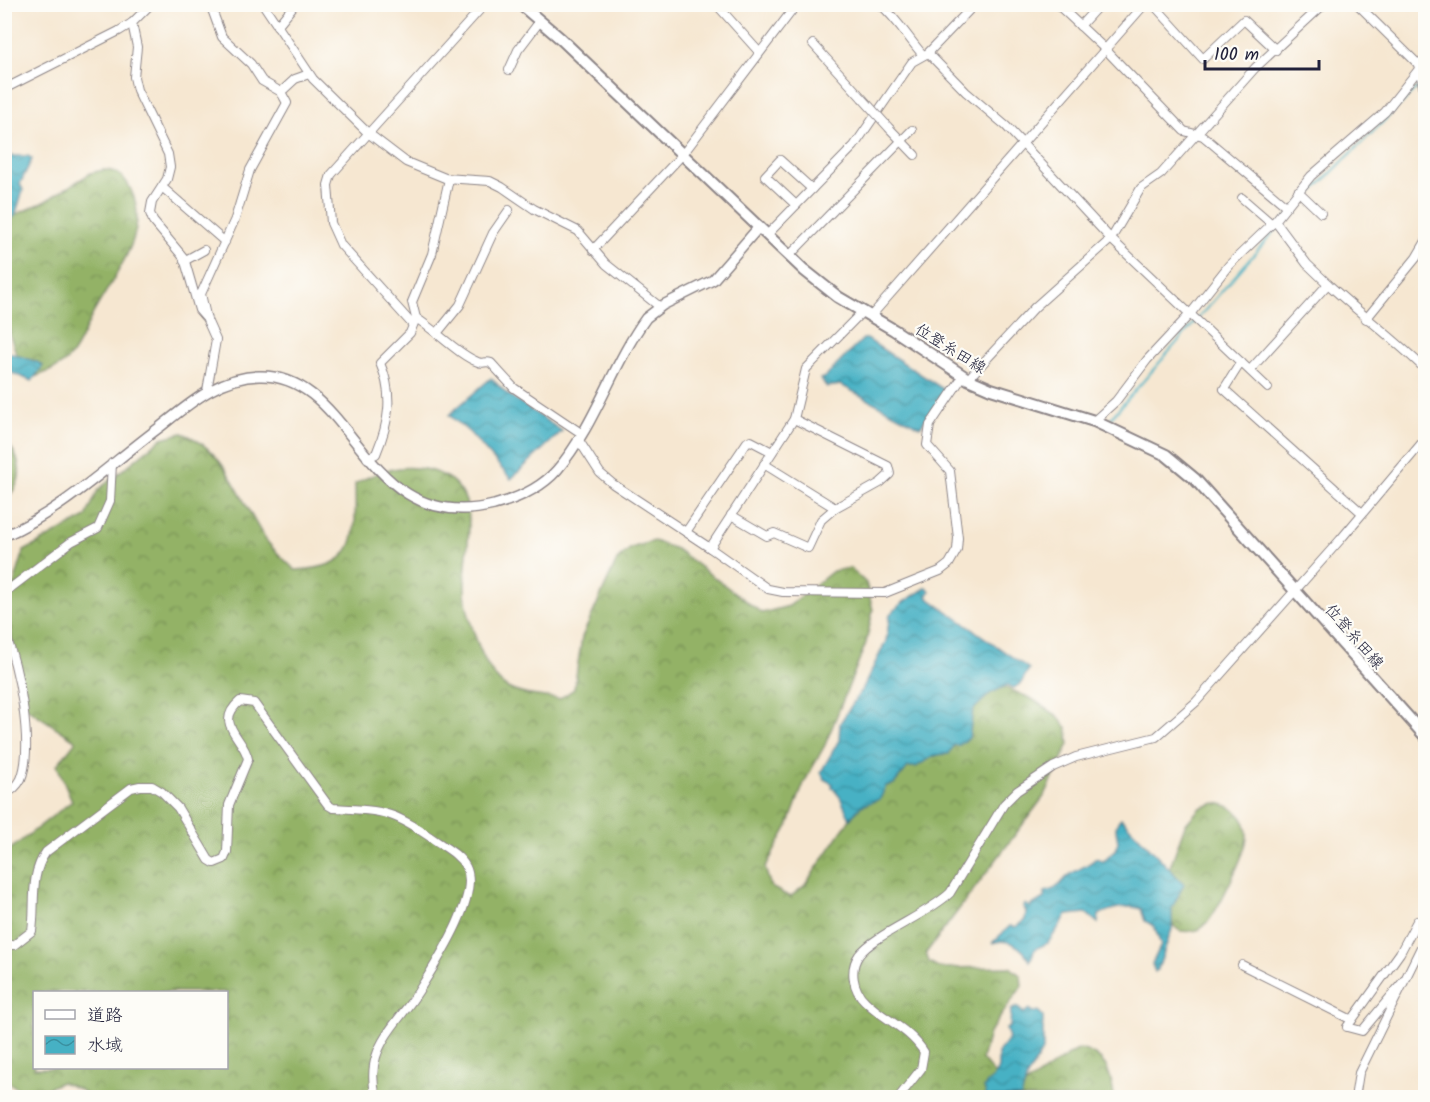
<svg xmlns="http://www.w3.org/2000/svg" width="1430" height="1102" viewBox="0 0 1430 1102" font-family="Kalam,'Klee One',sans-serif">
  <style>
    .forest { fill: url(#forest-crowns); stroke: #5a6a50; stroke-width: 1.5; fill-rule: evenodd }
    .water { fill: url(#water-waves); stroke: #346a80; stroke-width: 1.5 }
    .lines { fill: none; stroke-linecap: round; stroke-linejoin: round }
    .stream { stroke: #46b1c4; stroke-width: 2 }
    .minor-casing { stroke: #8c8486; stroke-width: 10 }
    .tertiary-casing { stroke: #8c8486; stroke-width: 12 }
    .secondary-casing { stroke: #8c8486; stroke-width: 14 }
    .minor { stroke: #fff; stroke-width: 8 }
    .tertiary { stroke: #fff; stroke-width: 9 }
    .secondary { stroke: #fff; stroke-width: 10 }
    .minor-bridge-casing { stroke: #8c8486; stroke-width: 10; stroke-linecap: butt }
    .minor-bridge { stroke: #fff; stroke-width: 8 }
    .labels { text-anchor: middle; stroke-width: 4.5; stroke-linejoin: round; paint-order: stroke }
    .street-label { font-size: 16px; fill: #22223b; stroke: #fdfcf7 }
  </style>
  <defs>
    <pattern id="forest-crowns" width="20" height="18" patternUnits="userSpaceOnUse" patternTransform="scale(1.5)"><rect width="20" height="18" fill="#93b266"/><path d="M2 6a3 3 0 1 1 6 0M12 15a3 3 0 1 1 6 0" fill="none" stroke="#789055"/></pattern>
    <pattern id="water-waves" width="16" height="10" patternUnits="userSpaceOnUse" patternTransform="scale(1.5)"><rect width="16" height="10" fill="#46b1c4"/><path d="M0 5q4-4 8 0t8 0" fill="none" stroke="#3a90a0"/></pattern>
  </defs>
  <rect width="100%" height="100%" fill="#fdfcf7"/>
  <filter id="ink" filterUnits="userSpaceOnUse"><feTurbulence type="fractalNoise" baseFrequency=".0167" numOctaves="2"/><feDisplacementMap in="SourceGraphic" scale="12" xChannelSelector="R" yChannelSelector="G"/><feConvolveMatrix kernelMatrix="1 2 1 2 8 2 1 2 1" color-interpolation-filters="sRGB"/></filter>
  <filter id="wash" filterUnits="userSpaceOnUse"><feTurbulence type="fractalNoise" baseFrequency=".008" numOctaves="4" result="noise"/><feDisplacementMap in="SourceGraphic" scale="24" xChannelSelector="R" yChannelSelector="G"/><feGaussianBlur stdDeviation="1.35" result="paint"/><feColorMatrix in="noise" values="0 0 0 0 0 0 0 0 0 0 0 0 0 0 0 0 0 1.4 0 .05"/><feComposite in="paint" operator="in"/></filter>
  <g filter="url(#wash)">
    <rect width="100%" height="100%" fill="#f6e7d1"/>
    <g class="forest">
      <path d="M103,170C117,170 125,177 131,190C152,233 113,276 94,312C86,326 80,345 70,357C62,367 46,373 34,377L22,369L5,322V219L44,202L91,173Z"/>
      <path d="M182,433C227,449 241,503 266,540C274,551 285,560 295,570C359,568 356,538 355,484C377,471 399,464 424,469C489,482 464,540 465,587C465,613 483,672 506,687C520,696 543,696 559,699L574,689L582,637L617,560L631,548L654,541L676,549L762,613L789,606L833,571L850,568L866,583L873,610L866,643L825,745L804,783L788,826L765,868L771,887L790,897L805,885L878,778L1000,685L1032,699L1058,716L1067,728L1069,744L1045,795L926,953L929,962L940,968L1010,967L1021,976L1022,986L989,1033L982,1059L999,1080L1016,1090C1039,1078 1056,1060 1080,1049C1106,1056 1110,1070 1114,1095L1112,1098H91L79,1089L61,1082L28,1097L5,1079L4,854L72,801L57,765L76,741L27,708L6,610L24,551L86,517L98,490L162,438ZM34,992H226V1068H34Z"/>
      <path d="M4,438C22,459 27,480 5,500Z"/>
      <path d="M1215,803C1231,804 1248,817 1247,836C1247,851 1215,918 1203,927C1197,932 1188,932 1180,931L1169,922L1162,889L1185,825L1200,808Z"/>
    </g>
    <g class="water">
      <polygon points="5,156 28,156 32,159 20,184 23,190 15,216 11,219 5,215"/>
      <polygon points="863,339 867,339 946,391 920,427 841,385 827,387 820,379 825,377"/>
      <polygon points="4,351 37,362 43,366 32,381 5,370"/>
      <polygon points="491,378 506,393 562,431 511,479 470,433 449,415"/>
      <path d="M927,587L930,591L927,597L1029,669L1021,683L1014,688L1008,685L991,693L973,710L969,738L958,746L954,745L949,754C934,753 928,760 916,767H908L894,784L886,786L880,799L861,806L850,819L840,797L832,787L833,784L824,779L821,772L839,740L840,723L863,688L886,641L890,614L902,603Z"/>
      <path d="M1121,818L1184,884L1172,908V929L1158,969L1155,972L1152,964L1161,945L1154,926L1145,921L1141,909C1130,904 1109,909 1099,915L1098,923L1086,913L1067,915L1048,943L1035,949L1030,961C1023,947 1008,937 992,943L1010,926L1015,927L1025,920L1026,911L1023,907L1026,904L1029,907L1044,898L1045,892C1057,890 1061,883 1067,877C1075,869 1088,867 1096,858L1103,861L1115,850L1118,842C1117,834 1113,826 1121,818Z"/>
      <polygon points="1017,1007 1024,1013 1029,1009 1033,1013 1038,1011 1043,1016 1043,1049 1027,1077 1021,1097 987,1097 984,1088 987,1082 993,1079 998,1068 998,1053 1009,1038 1006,1029 1010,1027 1011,1010"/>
    </g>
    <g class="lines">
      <g class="stream">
        <polyline points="1308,196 1421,84"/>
        <polyline points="1280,224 1304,200"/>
        <polyline points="1111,418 1277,228"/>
      </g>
    </g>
  </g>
  <g filter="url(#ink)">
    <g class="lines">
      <g class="minor-casing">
        <g id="minor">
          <polyline points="263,4 313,79 368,133 406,162 445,178 490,181 502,187 534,209 578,231 606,264 660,307"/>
          <polyline points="716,4 759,52"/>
          <path d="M880,4C898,20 908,38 923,55"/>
          <polyline points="1057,4 1105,49 1184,131 1203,136 1286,206"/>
          <polyline points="1153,4 1203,59 1244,20 1276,50"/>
          <polyline points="1357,4 1418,64 1426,98"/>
          <polyline points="132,23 137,47 134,77 137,90 168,154 170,167 167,179 152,202 150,213 153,221 184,258 199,310 205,317"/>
          <polyline points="277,26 295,4"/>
          <polyline points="1080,26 1100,4"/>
          <polyline points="813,44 862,98"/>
          <polyline points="928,53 966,92 1006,126 1111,239 1268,388"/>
          <polyline points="1418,64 1426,58"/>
          <polyline points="509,70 518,50 540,21"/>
          <polyline points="4,89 119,31 132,23 151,4"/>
          <polyline points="281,92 295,79 309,74"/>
          <polyline points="890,129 915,155"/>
          <polyline points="162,187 225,242"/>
          <polyline points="1298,191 1321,213"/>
          <polyline points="1242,198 1272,224"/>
          <polyline points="796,205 765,176 780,160 812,189"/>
          <polyline points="767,235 854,146 912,62 928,53 975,4"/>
          <polyline points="593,250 683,154 797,4"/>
          <polyline points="789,256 912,130"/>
          <polyline points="184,261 204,250"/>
          <path d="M1328,284C1360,314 1395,339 1426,370"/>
          <polyline points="871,316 1145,4"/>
          <polyline points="416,318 412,302 432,254 449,179"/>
          <polyline points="1366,319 1416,258 1426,241"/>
          <polyline points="412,324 341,245 331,223 328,185 331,175 485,4"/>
          <polyline points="438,332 460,305 493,233 509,210"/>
          <polyline points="1241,362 1224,389 1362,513"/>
          <polyline points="1250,370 1328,284 1307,264 1275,221"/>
          <polyline points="968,379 1035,307 1111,239 1141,188 1161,174 1255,68 1324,4"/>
          <polyline points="207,391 216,340 207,320 201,294 235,219 250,170 287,103 281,92 262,81 251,64 222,37 210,4"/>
          <polyline points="1094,421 1116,401 1147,360 1191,313 1229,265 1275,221 1311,176 1385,112 1419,69"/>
          <polyline points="578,439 600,473 613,484 710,548 794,419 806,369 863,311"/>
          <path d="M367,458L376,454C389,423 394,395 380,363L410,333L416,318C434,329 461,357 478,362C482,364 486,361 491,363L514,388L581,433"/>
          <polyline points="764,464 835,508 880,483 890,474 888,466 794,419"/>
          <polyline points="731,515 767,536 774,533 808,548 821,520 835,508"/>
          <polyline points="686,532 747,442 751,441 772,452"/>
          <polyline points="710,548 768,589 783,592 885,593 940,571 949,564 957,550 958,538 950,471 927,445 930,425 963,376"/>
          <polyline points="4,593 71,542 98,528 110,501 112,463"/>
          <path d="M4,633C19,663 34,748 21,779C17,787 12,790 4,795"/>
          <path d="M4,945H14L32,931C36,904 29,876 46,852L131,788L140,786H152L162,792L178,808L209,860L214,863L224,859L227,852L229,805L248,759C244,737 213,724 240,701L254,703L328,805L333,808C389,811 392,811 439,843C448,849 460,856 466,867C481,896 434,966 418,992C405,1013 383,1033 376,1057C372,1069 373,1085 376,1098"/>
          <polyline points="1242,965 1352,1020"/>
          <polyline points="1407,977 1362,1031 1347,1027 1400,953 1417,921"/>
          <path d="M898,1098L921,1069L924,1052C909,1028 884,1020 865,1001C853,990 849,969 859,955C875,934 927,915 950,893L1004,804L1017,791L1053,767L1076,757L1156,737L1196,702L1340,540L1426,438"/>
          <polyline points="1355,1098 1359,1073 1426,937"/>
        </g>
      </g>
      <g class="tertiary-casing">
        <path id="tertiary" d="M4,536C62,511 110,464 160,427C189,404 219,377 259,376C356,373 361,537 494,505C516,499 541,488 557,470C595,426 612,365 646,318L663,305L713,280L759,227"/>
      </g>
      <g class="secondary-casing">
        <polyline id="secondary" points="520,4 561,39 804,270 838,297 894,330 968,379 991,389 1094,421 1166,455 1195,479 1426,737"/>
      </g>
      <use href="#minor" class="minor"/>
      <use href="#tertiary" class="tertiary"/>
      <use href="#secondary" class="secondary"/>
      <g class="minor-bridge-casing">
        <polyline id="minor-bridge" points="862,98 890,129"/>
      </g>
      <use href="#minor-bridge" class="minor-bridge"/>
    </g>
  </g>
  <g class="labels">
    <g class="street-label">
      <text transform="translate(951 348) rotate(32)" y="6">位登糸田線</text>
      <text transform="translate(1355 636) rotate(49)" y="6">位登糸田線</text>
    </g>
  </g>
  <rect width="1430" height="1102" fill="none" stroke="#fdfcf7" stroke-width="24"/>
  <rect x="33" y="991" width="195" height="78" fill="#fdfcf7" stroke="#a5a5ac" stroke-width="1.5"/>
  <rect x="45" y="1010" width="30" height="9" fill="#ffffff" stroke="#a5a5ac" stroke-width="1.5"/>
  <text x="87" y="1021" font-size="18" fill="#22223b">道路</text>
  <rect x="45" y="1036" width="30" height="18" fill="url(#water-waves)" stroke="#a5a5ac" stroke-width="1.5"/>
  <text x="87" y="1051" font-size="18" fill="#22223b">水域</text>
  <path d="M1205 60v9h114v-9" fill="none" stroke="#22223b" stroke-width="3"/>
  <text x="1214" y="60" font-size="18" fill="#22223b" stroke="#fdfcf7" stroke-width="4.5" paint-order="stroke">100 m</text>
</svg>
